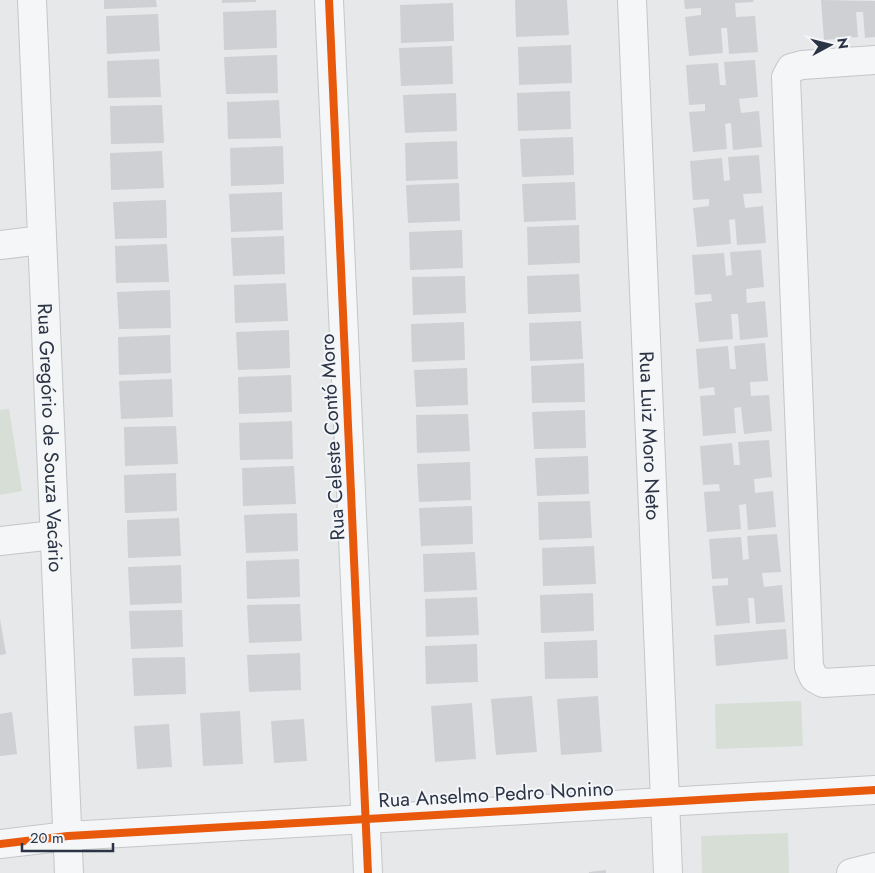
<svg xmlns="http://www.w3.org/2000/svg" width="875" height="873" viewBox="0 0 875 873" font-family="Jost,sans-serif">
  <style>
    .green { fill: #d6ded6 }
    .building { fill: #ced0d3 }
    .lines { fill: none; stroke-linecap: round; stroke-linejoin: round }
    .minor-casing { stroke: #c4c6c8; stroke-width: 30 }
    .minor { stroke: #f5f6f7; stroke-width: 28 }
    .cycleway-casing { stroke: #f4f6f9; stroke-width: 11 }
    .cycleway { stroke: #e8590c; stroke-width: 8 }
    .labels { text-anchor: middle; stroke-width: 4; stroke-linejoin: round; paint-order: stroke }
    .street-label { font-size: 20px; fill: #2b3445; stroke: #f4f6f9 }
  </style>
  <rect width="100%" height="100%" fill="#e6e8ea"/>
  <g class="green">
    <polygon points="9,409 22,491 0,495 0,410"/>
    <polygon points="801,701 803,746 716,749 715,704"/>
    <polygon points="788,833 789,873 702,873 701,836"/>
  </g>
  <g class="building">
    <polygon points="104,0 156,0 157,7 104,9"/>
    <polygon points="222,0 256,0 256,2 222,3"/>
    <polygon points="515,0 567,0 569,35 516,37"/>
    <polygon points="684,0 753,0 754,2 735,3 736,17 755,16 758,52 729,54 727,28 721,28 723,53 689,56 685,17 701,15 701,8 685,9"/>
    <polygon points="821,0 875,1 875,37 865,38 863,12 856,12 858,37 824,40"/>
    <polygon points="453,3 454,41 401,43 400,5"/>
    <polygon points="276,10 277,48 224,50 223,12"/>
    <polygon points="158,14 160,51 107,54 106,16"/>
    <polygon points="571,45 572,83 519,85 518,47"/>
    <polygon points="452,46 453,84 401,86 399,48"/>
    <polygon points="277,55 278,93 226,94 224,57"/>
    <polygon points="159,59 161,97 108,98 107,61"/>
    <polygon points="755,60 758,97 739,99 741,113 759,111 762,147 733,150 731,123 725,124 727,149 693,152 689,112 705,111 705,104 689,105 686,65 718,63 720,85 726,85 724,62"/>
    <polygon points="570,91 571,129 518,131 517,93"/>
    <polygon points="456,93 457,131 405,133 403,95"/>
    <polygon points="279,100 281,138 228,139 227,102"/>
    <polygon points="162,105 164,143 111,144 110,106"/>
    <polygon points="573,137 574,175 522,177 520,139"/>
    <polygon points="457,141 458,179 406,181 405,143"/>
    <polygon points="283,146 284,184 231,186 230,148"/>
    <polygon points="162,151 164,188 111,190 110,153"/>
    <polygon points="759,155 762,193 743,194 745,208 763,206 766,243 737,245 735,219 729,220 731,244 697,247 693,208 709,206 709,199 693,200 690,161 722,158 724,181 730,180 728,157"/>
    <polygon points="575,182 576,220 524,222 522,184"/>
    <polygon points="459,183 460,221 408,223 406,185"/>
    <polygon points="282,192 283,230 231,232 229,194"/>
    <polygon points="166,200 167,238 115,239 113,202"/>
    <polygon points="579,225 580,263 528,265 527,227"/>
    <polygon points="462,230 463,268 410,270 409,232"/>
    <polygon points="284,236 285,274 233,276 231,238"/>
    <polygon points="167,244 169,282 116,283 115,246"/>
    <polygon points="761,250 764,287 746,289 747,303 765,301 768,337 740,340 738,314 731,314 733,339 699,342 695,303 712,301 711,294 695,295 692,255 724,253 726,276 732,275 730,252"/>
    <polygon points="579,274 581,312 528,314 527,276"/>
    <polygon points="465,276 466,313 413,315 412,277"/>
    <polygon points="286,283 288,321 235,323 234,285"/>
    <polygon points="170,290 171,328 119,329 117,292"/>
    <polygon points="581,321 583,359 530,361 529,323"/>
    <polygon points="464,322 465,360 412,362 411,324"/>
    <polygon points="289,330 290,368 238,370 236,332"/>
    <polygon points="170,335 171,373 119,375 118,337"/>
    <polygon points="765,343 768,381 750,382 751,396 769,395 772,431 744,434 741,407 734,408 736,433 703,436 700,396 715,395 714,387 699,389 696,349 728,346 730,369 736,369 734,346"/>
    <polygon points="584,363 585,402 532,403 531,366"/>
    <polygon points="467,368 468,405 416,407 414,370"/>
    <polygon points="291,375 292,412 239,414 238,377"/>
    <polygon points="172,379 173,417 121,419 119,381"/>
    <polygon points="585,410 586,448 534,449 532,412"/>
    <polygon points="468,414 470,451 417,453 416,415"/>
    <polygon points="292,421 293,459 240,460 239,423"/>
    <polygon points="176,426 178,464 125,466 124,427"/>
    <polygon points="769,440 772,477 754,479 755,493 773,491 776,527 748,530 746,504 739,505 741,529 707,532 704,492 720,491 719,484 703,485 700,446 732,443 734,465 740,465 738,442"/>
    <polygon points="588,456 589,494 537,496 535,458"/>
    <polygon points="470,462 471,500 419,502 417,464"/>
    <polygon points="294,466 296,504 243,506 242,468"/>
    <polygon points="176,473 177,511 125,513 124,475"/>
    <polygon points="590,501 592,538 539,540 538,502"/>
    <polygon points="472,506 473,544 421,546 419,508"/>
    <polygon points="297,513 298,551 246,553 244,515"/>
    <polygon points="179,518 181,556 128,558 127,520"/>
    <polygon points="777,534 781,572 762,573 764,587 782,585 785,622 756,624 754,598 748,598 750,623 716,626 712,586 728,585 728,578 712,579 709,539 741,537 743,560 749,559 747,536"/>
    <polygon points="594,546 596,584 543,586 542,548"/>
    <polygon points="475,552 477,590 424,592 423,554"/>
    <polygon points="299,559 300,597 247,599 246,561"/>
    <polygon points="181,565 182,603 130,605 128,567"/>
    <polygon points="593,593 594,631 541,633 540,595"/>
    <polygon points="477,597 479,635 426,637 425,599"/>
    <polygon points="300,604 302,641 249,643 247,605"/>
    <polygon points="182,610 183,647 131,649 129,611"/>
    <polygon points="0,619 6,654 0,655"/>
    <polygon points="786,629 788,659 716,666 714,635"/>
    <polygon points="597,640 598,678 545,679 544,642"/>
    <polygon points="477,644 478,682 426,684 425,646"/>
    <polygon points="300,653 301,690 249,692 247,655"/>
    <polygon points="185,657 186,694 134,696 132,658"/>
    <polygon points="532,696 537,752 496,755 491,699"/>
    <polygon points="598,696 602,752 561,755 557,699"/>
    <polygon points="472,703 476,759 435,762 431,706"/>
    <polygon points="240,711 243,764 203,766 200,713"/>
    <polygon points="12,712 17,754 0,756 0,714"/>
    <polygon points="304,719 307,761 274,763 271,721"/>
    <polygon points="169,724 172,767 137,769 134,726"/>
    <polygon points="606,870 606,873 589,873 589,872"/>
  </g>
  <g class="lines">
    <g class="minor-casing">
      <g id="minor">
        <path id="s1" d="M32,0L69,873"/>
        <polyline points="329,0 368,873"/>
        <path id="s2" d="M632,0L668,873"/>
        <polyline points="875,60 802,65 791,68 786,77 809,667 814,678 823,683 875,680"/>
        <polyline points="0,245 42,240"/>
        <polyline points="0,541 54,535"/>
        <polyline points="0,844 68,836 875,790"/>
        <polyline points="851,873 875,867"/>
      </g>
    </g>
    <use href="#minor" class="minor"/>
    <g class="cycleway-casing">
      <g id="cycleway">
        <polyline points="329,0 368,873"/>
        <polyline points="0,844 68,836 875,790"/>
      </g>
    </g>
    <use href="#cycleway" class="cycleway"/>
  </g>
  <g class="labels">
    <g class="street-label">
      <text dy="7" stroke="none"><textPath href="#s1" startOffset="438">Rua Gregório de Souza Vacário</textPath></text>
      <text transform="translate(332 437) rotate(-93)" y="7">Rua Celeste Contó Moro</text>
      <text dy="7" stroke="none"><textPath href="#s2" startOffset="436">Rua Luiz Moro Neto</textPath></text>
      <text transform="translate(496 794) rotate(-3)" y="7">Rua Anselmo Pedro Nonino</text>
    </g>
  </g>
  <g transform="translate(830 45) rotate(83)" stroke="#f4f6f9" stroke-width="4" paint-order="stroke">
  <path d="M0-4L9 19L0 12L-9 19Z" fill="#2b3445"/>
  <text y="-8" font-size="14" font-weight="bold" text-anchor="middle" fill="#2b3445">N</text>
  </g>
  <path d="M22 843v8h91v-8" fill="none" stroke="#2b3445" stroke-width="2.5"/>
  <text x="30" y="843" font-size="15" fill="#2b3445" stroke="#f4f6f9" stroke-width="4" paint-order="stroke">20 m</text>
</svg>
